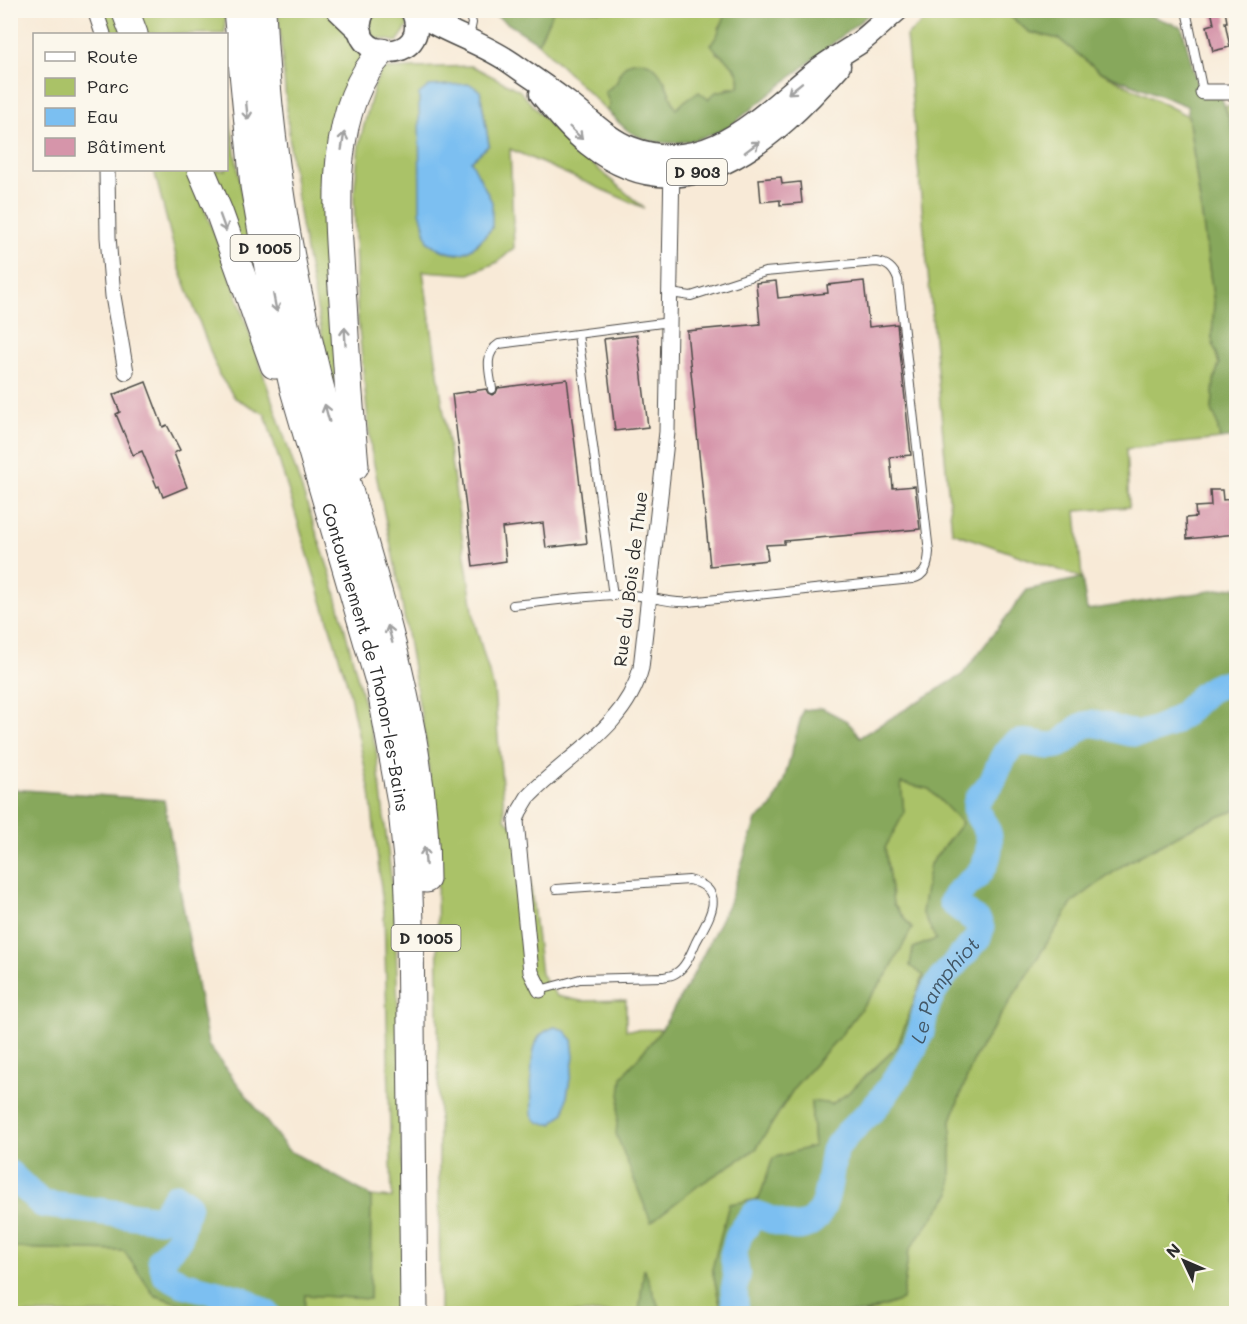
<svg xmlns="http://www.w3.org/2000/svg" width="1247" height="1324" viewBox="0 0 1247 1324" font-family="Mali,sans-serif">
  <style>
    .green { fill: #aac267; stroke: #6a7649; stroke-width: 1.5; fill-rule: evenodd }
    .forest { fill: #87a85c; stroke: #596a44; stroke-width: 1.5 }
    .water { fill: #7bbff1; stroke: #53758e; stroke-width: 1.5 }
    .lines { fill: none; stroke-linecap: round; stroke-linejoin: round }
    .river { stroke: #7bbff1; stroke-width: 27 }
    .building { fill: #d695aa }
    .lane-casing { stroke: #4a4845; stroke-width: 10 }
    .street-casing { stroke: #4a4845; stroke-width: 17 }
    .primary-casing { stroke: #4a4845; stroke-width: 25 }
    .highway-casing { stroke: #4a4845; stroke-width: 29 }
    .lane { stroke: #fff; stroke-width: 8 }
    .street { stroke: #fff; stroke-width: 15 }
    .primary { stroke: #fff; stroke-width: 22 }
    .highway { stroke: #fff; stroke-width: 27 }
    .oneway { stroke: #a0a0a0 }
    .labels { text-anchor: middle; stroke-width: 6; stroke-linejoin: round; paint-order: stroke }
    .shield { fill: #fbf7ec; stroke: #696865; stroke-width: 1.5 }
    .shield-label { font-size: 16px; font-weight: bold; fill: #2b2b2b }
    .street-label { font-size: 18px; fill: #2b2b2b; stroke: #fbf7ec }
    .water-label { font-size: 20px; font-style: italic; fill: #435766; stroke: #fbf7ec }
  </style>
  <rect width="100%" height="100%" fill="#fbf7ec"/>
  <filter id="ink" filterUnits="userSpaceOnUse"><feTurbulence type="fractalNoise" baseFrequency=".0167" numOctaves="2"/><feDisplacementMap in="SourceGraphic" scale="12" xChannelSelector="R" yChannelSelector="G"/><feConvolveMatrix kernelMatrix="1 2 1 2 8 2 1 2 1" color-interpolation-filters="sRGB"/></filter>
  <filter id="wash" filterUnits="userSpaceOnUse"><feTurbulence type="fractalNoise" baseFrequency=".008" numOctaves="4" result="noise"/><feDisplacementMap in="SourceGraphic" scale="24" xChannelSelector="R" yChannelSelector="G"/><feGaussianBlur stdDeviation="1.35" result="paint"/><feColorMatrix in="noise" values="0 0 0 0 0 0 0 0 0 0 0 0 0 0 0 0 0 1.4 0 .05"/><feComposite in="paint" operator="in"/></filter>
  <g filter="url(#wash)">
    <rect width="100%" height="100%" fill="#f8ead7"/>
    <g class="green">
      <polygon points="402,10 408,26 397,42 372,37 369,18 374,11"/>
      <polygon points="102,11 115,11 123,34 109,34"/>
      <polygon points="132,11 225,11 225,34 141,34"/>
      <polygon points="278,11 328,11 341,20 366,56 353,84 338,392 333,392 301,225 291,157"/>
      <path d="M553,11H727L724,20L719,28L716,53C730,60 742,70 739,87L728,88L708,100H686L676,110L664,79L619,73L618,82L605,92L610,104L607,111L538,43Z"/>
      <polygon points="936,11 1004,11 1029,32 1059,39 1099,71 1188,116 1214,303 1212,339 1219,364 1214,381 1212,411 1216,418 1220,439 1126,449 1129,507 1076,511 1082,578 952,532 906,36"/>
      <polygon points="227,55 231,126 246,220 266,314 207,170 226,170"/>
      <path d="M472,66L519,90L564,140L644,208L510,149L514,248L498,262L469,274L423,271L475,624L494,690L505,819L525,836L541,974L557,996L581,1001L626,1000V1030L662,1029L622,1077L651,1221L699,1185L756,1149L796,1085L840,1036L888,973L912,928L893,904L885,848L904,813L901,782L929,789L963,823L930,864L937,939L897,1047L848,1093L832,1104L811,1102L814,1146L773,1158L759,1199L712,1269L722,1313H661L644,1269L639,1313H440L437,856L426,744L397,575L371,450L357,309L354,195L359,144L375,84L382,69ZM480,91L489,145L471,161L492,228L476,246L458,254Z"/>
      <polygon points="1225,106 1236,106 1236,139"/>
      <polygon points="154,170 189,170 225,260 331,576 376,749 395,910 407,1313 304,1313 305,1295 370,1299 371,1196 392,1198 384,914 370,792 348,686 265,414 235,398 219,375 178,264"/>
      <polygon points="1236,810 1236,918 1233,958 1236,959 1236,1313 863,1314 902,1300 909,1250 950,1193 951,1120 975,1056 1073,902 1126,863 1197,825"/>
      <polygon points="11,1248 124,1251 154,1295 208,1313 11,1314"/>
    </g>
    <g class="forest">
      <polygon points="487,10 553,10 553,11 538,43"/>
      <path d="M727,11H873L729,127C700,141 666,151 635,135C624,130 616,119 607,111L610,104L605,92L617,82C619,73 623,64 633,62C662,57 666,89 676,109L686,100L699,92L708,99L716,92L739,87C743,64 720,60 711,44L717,36Z"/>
      <polygon points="1004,11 1138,11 1182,27 1198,87 1217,85 1236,139 1236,344 1234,360 1236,363 1236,437 1220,439 1216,419 1212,411 1214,381 1219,364 1212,339 1214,303 1187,106 1099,71 1059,39 1029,32"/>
      <polygon points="1082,578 1087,610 1236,587 1236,810 1197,825 1126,863 1073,902 975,1056 951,1120 951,1193 909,1250 902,1300 863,1313 722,1313 712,1269 729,1204 759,1199 773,1158 814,1146 811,1101 832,1104 848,1093 897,1047 924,976 910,966 913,948 936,939 922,912 930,864 962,823 929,789 901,783 904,813 885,848 893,904 912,928 888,973 840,1036 796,1085 756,1149 699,1185 651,1222 616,1134 622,1077 662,1029 691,979 729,903 756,820 772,807 784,780 803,710 822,708 847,721 860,737 962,675 1027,590"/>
      <polygon points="11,789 164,800 208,1045 288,1150 371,1196 370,1299 305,1295 304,1313 208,1313 154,1295 124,1251 11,1248"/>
      <polygon points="644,1268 661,1313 639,1313"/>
    </g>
    <g class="water">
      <path d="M470,84L480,91L489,145L471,161L492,202V228C469,254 460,263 428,242L420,211L419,94L429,86Z"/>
      <path d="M555,1027L564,1030L572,1039L574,1057L564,1113L552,1124C543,1124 536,1124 532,1114C532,1094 528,1054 539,1037C543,1032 549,1029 555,1027Z"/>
    </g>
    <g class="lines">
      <g class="river">
        <polyline points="10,1174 42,1204 160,1219 176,1196 188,1205 179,1239 161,1259 165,1274 183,1284 241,1299 267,1314"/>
        <path id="s1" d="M736,1314L734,1290L737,1276L733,1255L739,1235L755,1214C765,1217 790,1228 799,1227C830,1222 829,1175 834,1151C846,1130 869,1117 883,1097C897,1078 912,1056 920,1034C924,1024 924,1013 928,1003C938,978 961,958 978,938L981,928L978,922L952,902C960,885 980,880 986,861C989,852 991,839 987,830C984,822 975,815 976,805C977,796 986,791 991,783C999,771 1003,746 1019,743C1033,740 1047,750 1060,744C1071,738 1077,725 1090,724C1108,722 1124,738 1148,732C1159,729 1172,723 1181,716C1195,704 1208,684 1229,684L1236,689"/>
      </g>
    </g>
    <g id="blocks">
      <g class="building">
        <polygon points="1211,10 1225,10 1227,22 1225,22 1230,47 1213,51 1207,26 1214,24"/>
        <polygon points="781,177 782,184 800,182 802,203 780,205 780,200 761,202 759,179"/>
        <polygon points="776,281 778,298 828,293 827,285 864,281 869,327 897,324 911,455 890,457 893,488 915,486 920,529 784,541 784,544 766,545 768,560 710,566 687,331 760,324 756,283"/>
        <polygon points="637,335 648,427 615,431 604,339"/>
        <polygon points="567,379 587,543 546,548 543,523 502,528 506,561 473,566 452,394 486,389 488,393 492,395 496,393 498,388"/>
        <polygon points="146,382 163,427 167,425 180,450 174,453 187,487 163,497 159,486 157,487 142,451 133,455 116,414 120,412 113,395"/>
        <polygon points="1210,490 1222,490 1223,500 1233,499 1236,534 1187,539 1186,518 1196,517 1195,507 1211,506"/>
      </g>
    </g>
  </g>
  <g filter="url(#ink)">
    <use href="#blocks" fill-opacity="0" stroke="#4a4845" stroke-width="1.5"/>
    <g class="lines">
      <g class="lane-casing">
        <g id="lane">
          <polyline points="468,10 472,23 469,37"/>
          <polyline points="1186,10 1203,92"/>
          <polyline points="578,334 613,596"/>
          <path d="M492,389C490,373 483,354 499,344L670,322"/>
          <path d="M513,605C549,602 593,594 628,595C649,595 668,604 688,602L912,579C926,576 928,565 929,552L898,280C894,269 888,263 876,262L765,272L691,296L670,293"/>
          <path d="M540,990L580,979L663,977C667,976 672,976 676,973C686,967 691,953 696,942C708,919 730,890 689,880L556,889"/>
        </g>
      </g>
      <g class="street-casing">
        <g id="street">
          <polyline points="95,10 103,34"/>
          <polyline points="1203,92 1236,92"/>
          <polyline points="107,170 108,237 113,296 126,372"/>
          <path d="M540,990L531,972L516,821L519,812L528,797C567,756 626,727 641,668L667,432L672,165"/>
        </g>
      </g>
      <g class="primary-casing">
        <g id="primary">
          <polyline points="338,10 361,32"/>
          <path d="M364,10C338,64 437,66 412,10"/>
          <path d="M413,10C444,33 481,41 513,64C531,77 550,89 568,103C588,118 607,139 631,148C706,177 757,119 810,76C825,63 842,54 859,43C872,33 884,21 897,10"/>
          <path d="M541,94C556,112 570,130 588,144C685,222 775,139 839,66"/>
        </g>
      </g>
      <g class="highway-casing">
        <g id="highway">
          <polyline points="125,10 134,34"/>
          <path id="s2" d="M237,10L254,186L275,308L294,390L380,685L401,802L408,868L410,923L414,1314"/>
          <path d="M262,10C268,147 292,285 328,416C369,568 426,720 426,879"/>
          <polyline points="201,170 219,212 274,365"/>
          <path d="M355,466C350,411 346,357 343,302C338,226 324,112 382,52"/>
        </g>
      </g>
      <use href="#lane" class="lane"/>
      <use href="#street" class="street"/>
      <use href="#primary" class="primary"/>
      <use href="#highway" class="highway"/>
    </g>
    <defs><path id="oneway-shaft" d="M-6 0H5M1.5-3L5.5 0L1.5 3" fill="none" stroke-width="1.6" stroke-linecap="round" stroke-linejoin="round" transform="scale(1.5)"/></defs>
    <g class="oneway">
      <use href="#oneway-shaft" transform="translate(795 88) rotate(141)"/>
      <use href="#oneway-shaft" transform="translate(247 111) rotate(84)"/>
      <use href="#oneway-shaft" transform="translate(576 133) rotate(44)"/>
      <use href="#oneway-shaft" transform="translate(343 141) rotate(-81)"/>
      <use href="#oneway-shaft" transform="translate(752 147) rotate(-37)"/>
      <use href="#oneway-shaft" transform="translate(223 223) rotate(70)"/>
      <use href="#oneway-shaft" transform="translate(275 303) rotate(79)"/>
      <use href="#oneway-shaft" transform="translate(345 336) rotate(-93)"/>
      <use href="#oneway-shaft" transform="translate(327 413) rotate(-105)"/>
      <use href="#oneway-shaft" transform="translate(390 634) rotate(-105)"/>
      <use href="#oneway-shaft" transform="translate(425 856) rotate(-94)"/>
    </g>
  </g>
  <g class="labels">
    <g class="shield">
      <rect x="667" y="159" width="60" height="26" rx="4.5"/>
      <rect x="230.5" y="235" width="69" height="26" rx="4.5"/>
      <rect x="391.5" y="925" width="69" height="26" rx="4.5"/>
    </g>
    <g class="shield-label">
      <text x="697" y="178">D 903</text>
      <text x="265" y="254">D 1005</text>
      <text x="426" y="944">D 1005</text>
    </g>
    <g class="street-label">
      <text transform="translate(631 579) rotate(-83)" y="6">Rue du Bois de Thue</text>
      <text dy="6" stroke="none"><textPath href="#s2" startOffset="662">Contournement de Thonon-les-Bains</textPath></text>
    </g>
    <g class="water-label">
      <text dy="7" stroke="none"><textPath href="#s1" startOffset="440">Le Pamphiot</textPath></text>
    </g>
  </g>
  <rect width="1247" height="1324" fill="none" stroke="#fbf7ec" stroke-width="36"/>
  <rect x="33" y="33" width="195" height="138" fill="#fbf7ec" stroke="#a8a59f" stroke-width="1.5"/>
  <rect x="45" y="52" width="30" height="9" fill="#ffffff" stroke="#a8a59f" stroke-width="1.5"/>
  <text x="87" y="63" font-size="18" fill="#2b2b2b">Route</text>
  <rect x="45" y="78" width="30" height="18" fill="#aac267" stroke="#a8a59f" stroke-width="1.5"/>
  <text x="87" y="93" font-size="18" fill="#2b2b2b">Parc</text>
  <rect x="45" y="108" width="30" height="18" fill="#7bbff1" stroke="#a8a59f" stroke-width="1.5"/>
  <text x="87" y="123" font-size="18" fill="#2b2b2b">Eau</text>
  <rect x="45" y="138" width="30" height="18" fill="#d695aa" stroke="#a8a59f" stroke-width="1.5"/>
  <text x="87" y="153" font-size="18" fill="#2b2b2b">Bâtiment</text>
  <g transform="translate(1184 1261) rotate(314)" stroke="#fbf7ec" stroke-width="4.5" paint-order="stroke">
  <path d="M0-4.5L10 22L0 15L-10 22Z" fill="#2b2b2b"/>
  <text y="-9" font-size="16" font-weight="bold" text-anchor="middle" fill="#2b2b2b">N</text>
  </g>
</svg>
